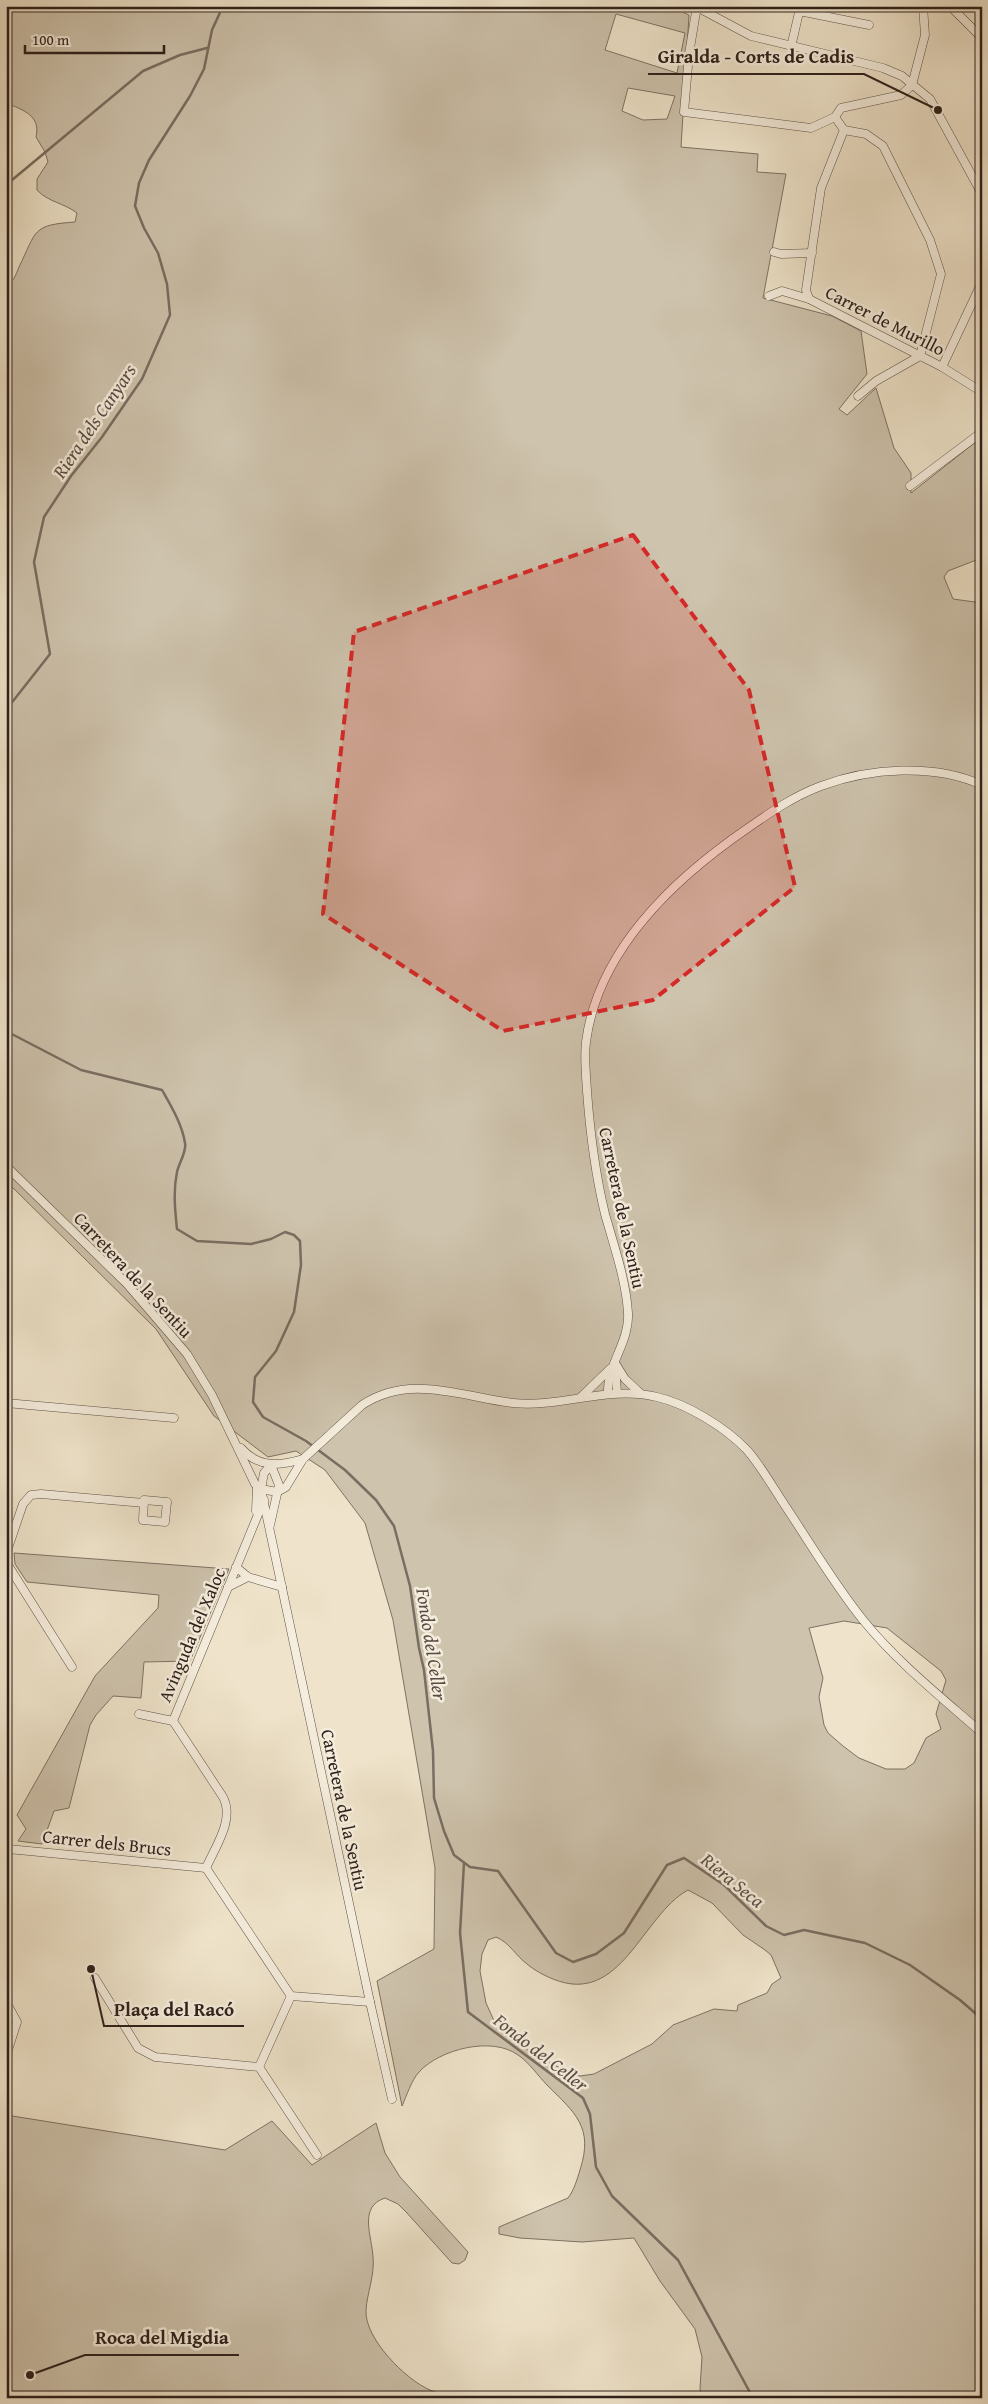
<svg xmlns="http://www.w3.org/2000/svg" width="988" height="2404" viewBox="0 0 988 2404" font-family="'Gentium Book Plus',serif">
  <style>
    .green { fill: #cec3ad; stroke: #7e7264; fill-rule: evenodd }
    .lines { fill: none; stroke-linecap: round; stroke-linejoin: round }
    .stream { stroke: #7a6d61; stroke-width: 2.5 }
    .minor-casing { stroke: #5e5147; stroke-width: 9 }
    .minor { stroke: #f5eddd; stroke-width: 8 }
    .marked { fill: #d62828; fill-opacity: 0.2; stroke: #d62828; stroke-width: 4; stroke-dasharray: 10 6; stroke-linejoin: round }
    .labels { text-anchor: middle; stroke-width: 5; stroke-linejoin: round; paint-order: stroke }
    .street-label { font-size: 18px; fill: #2e201b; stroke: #f5eddd }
    .water-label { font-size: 19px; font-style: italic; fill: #5a4d44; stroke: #f5eddd }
    .leader { fill: none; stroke: #2e201b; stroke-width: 2 }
    .callout-dot { fill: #2e201b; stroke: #f5eddd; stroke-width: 2 }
    .callout-label { font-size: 19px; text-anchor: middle; font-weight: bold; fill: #2e201b; stroke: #f5eddd; stroke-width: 5; stroke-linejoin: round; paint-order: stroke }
  </style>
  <rect width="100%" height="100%" fill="#efe4cb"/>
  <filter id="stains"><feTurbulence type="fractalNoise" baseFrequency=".004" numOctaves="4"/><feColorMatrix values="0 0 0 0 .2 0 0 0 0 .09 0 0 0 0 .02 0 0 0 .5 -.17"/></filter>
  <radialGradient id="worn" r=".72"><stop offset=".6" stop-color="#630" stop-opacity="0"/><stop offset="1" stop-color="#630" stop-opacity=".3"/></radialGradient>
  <g class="green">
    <path d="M6,6H669L689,15L681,147L758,154L757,172L786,174L763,298L832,316L861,331L867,374L839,409L847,415L876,388L894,448L911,473V493L982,437V542L976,543L979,559L948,571L944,577L953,599L982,603V2398H701L700,2388L702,2357L695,2329L660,2281L634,2238L582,2242L520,2238L499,2234V2227L568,2198C574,2190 577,2180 580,2170C594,2127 575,2113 547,2085C538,2076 529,2062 518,2055C492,2036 440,2049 419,2072C411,2081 407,2095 402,2106L377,1981L434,1949L435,1868L393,1620L365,1523L325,1470L296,1451L268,1457L214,1416L156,1329L6,1181V285C14,282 16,274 19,267C37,230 32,225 75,222L77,213C64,203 48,202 37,190V179L48,162L45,152L36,137C41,116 24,110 6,103ZM616,14L685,33L677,73L605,50ZM628,88L675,96L667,119L643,120L622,111ZM844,1621L887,1628L941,1671L946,1680L936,1714L941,1729L926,1738L914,1763L905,1769H886L859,1758L843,1746L828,1733L824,1725L819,1697L823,1678L809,1628ZM688,1890L712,1903L743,1935L765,1950L771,1955L781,1978L772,1984L767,1993L738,2005L737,2011L714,2009L673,2025L652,2044L594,2074L580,2076L567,2072L515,2042L496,2025L486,2003L480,1971L482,1954L488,1940L496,1937C509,1942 516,1956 527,1964C534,1970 545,1976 553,1979C621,2007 642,1915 688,1890Z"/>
    <polygon points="14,1553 229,1569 190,1661 144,1662 141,1698 113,1696 96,1715 90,1725 69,1808 54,1811 42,1844 18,1841 26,1829 17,1815 95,1676 158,1608 159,1595 27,1582 15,1564"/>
    <path d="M6,2115L225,2150L272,2121L312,2165L376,2123L385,2153L400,2177L468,2252L465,2260L459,2264L452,2263L407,2213L398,2204L385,2198C358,2207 372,2236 373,2257C375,2275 367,2293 366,2310C364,2338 406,2380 430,2390C441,2395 455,2396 467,2398H6Z"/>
  </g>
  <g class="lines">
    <g class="stream">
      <polyline points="6,185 143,71 180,55 207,48"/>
      <polyline points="6,710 50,654 34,562 44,517 71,476 102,437 142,379 170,315 167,284 158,253 144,228 135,206 139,183 149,160 190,96 204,69 212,30 223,6"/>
      <path d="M6,1031L81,1070L162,1090C171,1106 182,1124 185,1143C187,1151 179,1163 177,1172C173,1191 175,1210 177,1229L197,1241L251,1244L271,1239L285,1232L294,1235L300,1241L301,1265L294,1312L276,1351L255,1377L253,1402L263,1417L306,1441L345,1470L376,1500L394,1526L410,1586L419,1648L424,1670L433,1751L434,1798L444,1831L454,1855L470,1867L498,1871L556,1953L573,1962L596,1954L624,1933L667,1865L684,1858L724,1885L766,1926L784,1935L804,1930L865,1943L910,1965L960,2000L982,2019"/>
      <polyline points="464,1863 460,1933 468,2012 583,2098 590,2114 596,2167 612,2196 678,2260 753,2398"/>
    </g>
    <g class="minor-casing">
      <g id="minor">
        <polyline points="695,6 751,36 883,68 902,76 930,99 982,194"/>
        <polyline points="697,6 689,54 684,112 811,128 835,117 841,108 901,95 912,85 925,35 923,6"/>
        <polyline points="950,6 982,38"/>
        <polyline points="799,11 869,25"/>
        <polyline points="791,47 800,8"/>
        <polyline points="844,130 866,134 883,146 930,240 941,274 920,356 876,381 858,396"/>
        <polyline points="774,252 781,254 812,253"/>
        <polyline points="769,296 782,291 809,299 942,367 982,392"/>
        <polyline points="809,299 806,290 821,188 844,130 835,117"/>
        <polyline points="942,367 982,282"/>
        <polyline points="910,486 982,432"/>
        <polyline points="6,1166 127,1284 187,1354 212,1395 255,1484 261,1489 277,1492"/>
        <polyline points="615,1363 625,1379 640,1393"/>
        <polyline points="615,1365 617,1393"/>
        <path d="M608,1394C606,1366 630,1342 628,1313C626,1280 614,1246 605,1214C595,1173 590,1132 587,1091C586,1074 584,1058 586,1042C598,949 675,878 748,828C771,812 794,796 821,786C869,768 934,763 982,785"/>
        <polyline points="581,1397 610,1369"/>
        <polyline points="6,1403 174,1418"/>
        <path d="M241,1448C258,1468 280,1466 303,1459"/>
        <polyline points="271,1465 264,1473 261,1489 370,2002 392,2099"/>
        <path d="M277,1492L286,1487L303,1459L362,1405C410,1373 462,1397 513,1403C561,1408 609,1385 657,1397C687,1404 725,1427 747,1450C761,1466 772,1486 784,1504C810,1543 834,1584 863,1620C897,1662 941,1697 982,1733"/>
        <polygon points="144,1500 167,1502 165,1522 143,1520"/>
        <polyline points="256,1511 257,1486"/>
        <polyline points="270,1525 279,1485 271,1465"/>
        <polyline points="6,1554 23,1504 31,1495 41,1494 144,1503"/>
        <polyline points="6,1562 72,1667"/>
        <polyline points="236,1567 248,1577 282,1587"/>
        <polyline points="228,1587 248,1577"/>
        <polyline points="139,1714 173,1721"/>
        <polyline points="6,1846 8,1849 206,1868"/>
        <path d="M206,1868C215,1847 235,1820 223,1797L173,1721L264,1500"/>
        <polyline points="206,1868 291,1996 370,2002"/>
        <polyline points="95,1978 138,2048 155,2057 259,2067 317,2155"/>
        <polyline points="6,2002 17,2022 6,2056"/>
        <polyline points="259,2067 291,1996"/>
      </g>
    </g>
    <use href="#minor" class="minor"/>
  </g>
  <path class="marked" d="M633,535L749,690L795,887L653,1000L503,1031L323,914L354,632Z"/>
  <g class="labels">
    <g class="street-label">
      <text transform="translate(885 321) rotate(27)" y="6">Carrer de Murillo</text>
      <text transform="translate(622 1208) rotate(78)" y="6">Carretera de la Sentiu</text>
      <text transform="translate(133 1275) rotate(47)" y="6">Carretera de la Sentiu</text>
      <text transform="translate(192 1635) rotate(-67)" y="6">Avinguda del Xaloc</text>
      <text transform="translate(344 1810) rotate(78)" y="6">Carretera de la Sentiu</text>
      <text transform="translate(107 1843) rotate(6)" y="6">Carrer dels Brucs</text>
    </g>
    <g class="water-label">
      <text transform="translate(94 421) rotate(-56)" y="7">Riera dels Canyars</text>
      <text transform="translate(432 1644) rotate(81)" y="7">Fondo del Celler</text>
      <text transform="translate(733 1880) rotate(39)" y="7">Riera Seca</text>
      <text transform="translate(541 2052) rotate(38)" y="7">Fondo del Celler</text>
    </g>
  </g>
  <path class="leader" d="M938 110L864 74H648M91 1969L104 2026H244M30 2375L85 2355H239"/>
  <g class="callout-dot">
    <circle cx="938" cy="110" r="5"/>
    <circle cx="91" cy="1969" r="5"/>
    <circle cx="30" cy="2375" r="5"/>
  </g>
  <g class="callout-label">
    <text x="756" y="63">Giralda - Corts de Cadis</text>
    <text x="174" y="2016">Plaça del Racó</text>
    <text x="162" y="2344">Roca del Migdia</text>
  </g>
  <rect width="988" height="2404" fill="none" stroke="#efe4cb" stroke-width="25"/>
  <rect x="8" y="8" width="973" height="2389" fill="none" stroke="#2e201b" stroke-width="2.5"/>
  <rect x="12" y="12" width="963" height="2379" fill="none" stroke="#2e201b"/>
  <path d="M25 45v8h139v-8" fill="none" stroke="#2e201b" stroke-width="2.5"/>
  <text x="32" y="45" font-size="15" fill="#2e201b" stroke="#f5eddd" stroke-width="4" paint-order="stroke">100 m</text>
  <rect width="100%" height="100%" filter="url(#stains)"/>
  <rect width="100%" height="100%" fill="url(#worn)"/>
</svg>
